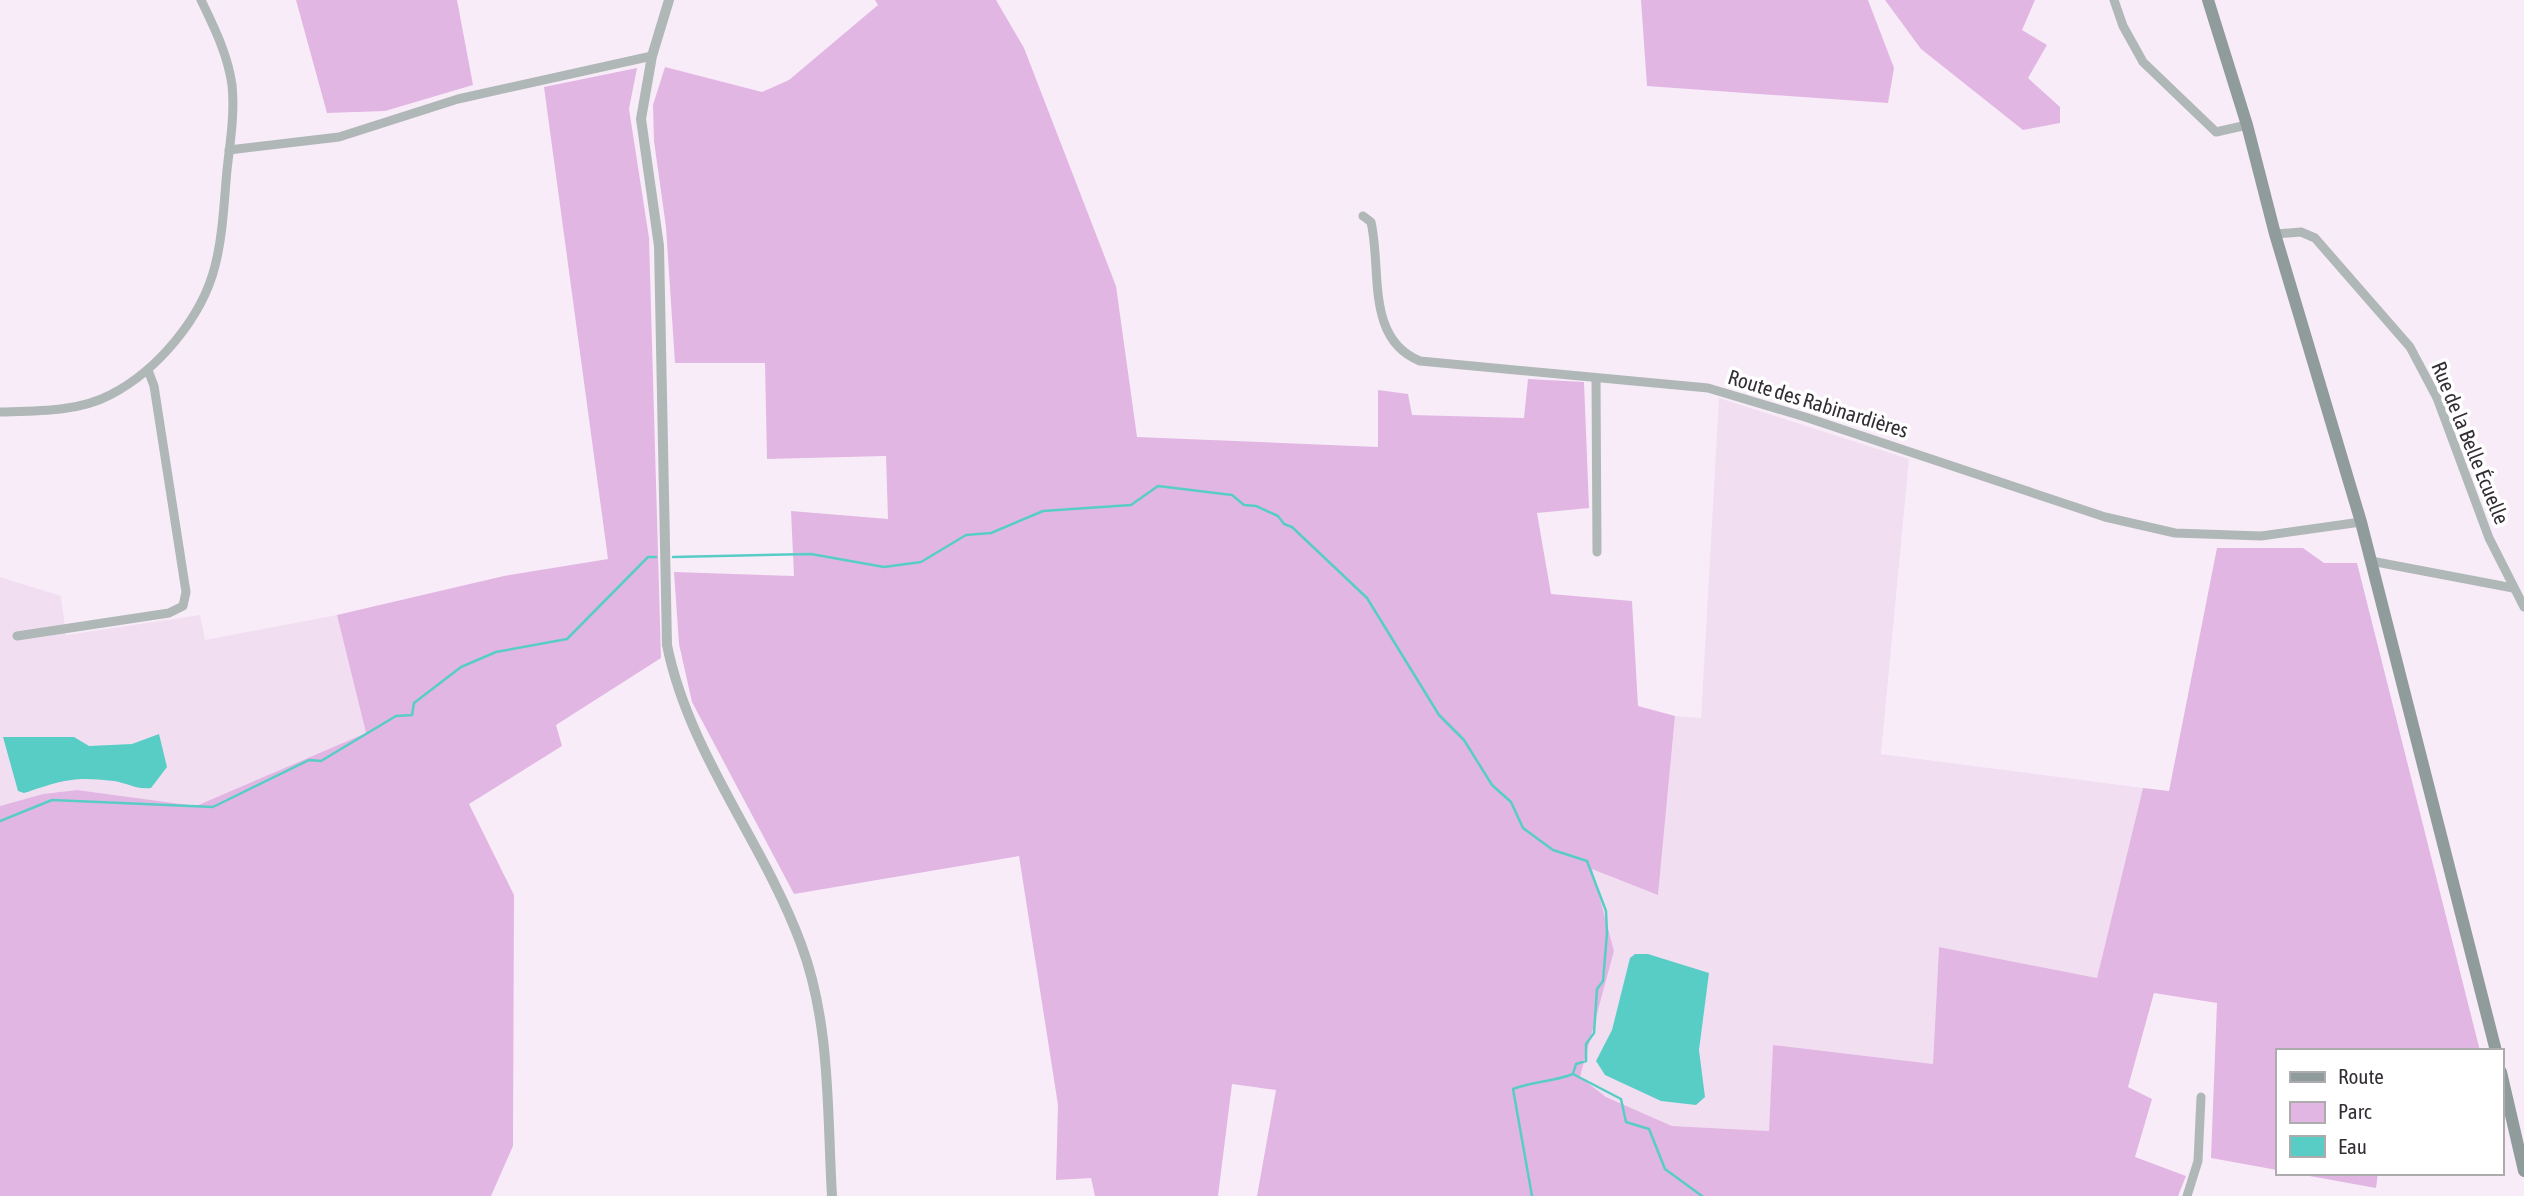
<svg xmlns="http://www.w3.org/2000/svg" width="2524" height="1196" viewBox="0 0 2524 1196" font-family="'Asap Condensed',sans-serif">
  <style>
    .built { fill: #f1dff1 }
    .green { fill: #e2b6e3 }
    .water { fill: #58cdc6 }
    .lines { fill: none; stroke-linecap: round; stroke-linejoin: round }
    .stream { stroke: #58cdc6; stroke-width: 2.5 }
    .minor { stroke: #afb8b7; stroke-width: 9 }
    .tertiary { stroke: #afb8b7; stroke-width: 10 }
    .secondary { stroke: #8f9c9b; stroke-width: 12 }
    .labels { text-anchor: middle; stroke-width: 7; stroke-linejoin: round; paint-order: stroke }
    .street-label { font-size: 21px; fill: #332e33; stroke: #fff }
  </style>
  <rect width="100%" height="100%" fill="#f9ecf9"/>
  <g class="built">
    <polygon points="1719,398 1909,459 1881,754 2143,788 2097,978 1939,947 1933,1064 1774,1045 1769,1131 1672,1126 1606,1097 1580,1077 1614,951 1591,868 1658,894 1675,716 1701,718"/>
    <polygon points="0,577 61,596 66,635 200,615 205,640 337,615 366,733 196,806 77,790 43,794 0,806"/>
  </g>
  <g class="green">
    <polygon points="296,0 457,0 473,85 385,111 327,113"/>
    <polygon points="875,0 996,0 1024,48 1116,286 1137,437 1378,447 1378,390 1408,394 1412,415 1524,418 1528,379 1584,382 1589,508 1537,513 1551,594 1632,601 1638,706 1675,716 1658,895 1592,869 1614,951 1580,1077 1606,1097 1672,1126 1769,1131 1773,1045 1933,1064 1939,947 2097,978 2143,788 2169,791 2217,548 2303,548 2324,563 2357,563 2480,1051 2277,1051 2277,1170 2211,1158 2217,1003 2154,993 2128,1087 2152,1099 2135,1157 2186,1176 2178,1196 1257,1196 1276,1090 1232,1084 1218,1196 1095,1196 1091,1178 1056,1180 1058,1105 1019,856 794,894 692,702 679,644 674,572 794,576 791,511 888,519 886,456 767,459 765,363 675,363 666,227 654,141 653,105 665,67 762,92 789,80 878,5"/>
    <polygon points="1641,0 1868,0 1894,68 1888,103 1647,86"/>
    <polygon points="1885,0 2035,0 2022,30 2047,45 2028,78 2060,107 2060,123 2023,130 1921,49"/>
    <polygon points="637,68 629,109 649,238 661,658 556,725 562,746 469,804 514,895 513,1146 491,1196 0,1196 0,806 43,794 77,790 196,806 366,733 337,615 504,576 608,559 544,87"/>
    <polygon points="2293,1173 2378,1173 2376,1188"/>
  </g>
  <g class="water">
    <path d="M159,734L167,767L151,788C137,790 127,783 114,781C73,776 63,780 24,793L18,791L3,737H74L89,746L132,744Z"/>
    <polygon points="1635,954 1648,954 1709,973 1699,1050 1705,1097 1696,1105 1661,1101 1605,1075 1596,1061 1612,1030 1630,958"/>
  </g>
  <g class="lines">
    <g class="stream">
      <polyline points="673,557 811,554 884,567 921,562 966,535 991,533 1043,511 1131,505 1158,486 1232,495 1244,505 1256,506 1278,516 1284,524 1292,527 1367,598 1439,715 1464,740 1492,785 1511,802 1523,828 1553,850 1587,861 1606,911 1607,933 1603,981 1597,989 1594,1033 1586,1044 1586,1061 1576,1064 1573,1074"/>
      <polyline points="0,821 52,800 213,807 309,760 321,761 396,716 412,715 414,703 461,667 496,652 567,639 648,557 656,557"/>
      <path d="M1532,1196L1513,1089C1534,1081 1553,1082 1573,1074L1621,1099L1626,1122L1649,1129L1665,1169L1702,1196"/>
    </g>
    <g class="minor">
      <polyline points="2114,0 2123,26 2143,62 2216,132 2247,125"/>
      <polyline points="229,150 339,137 458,99 652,56"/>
      <path d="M1363,216L1371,222C1382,269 1365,339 1420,361L1708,388L1805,417L2105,517L2175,533L2261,536L2361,522"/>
      <polyline points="2275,234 2301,232 2315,238 2410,347 2437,398 2489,538 2524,607"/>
      <polyline points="1596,379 1597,552"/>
      <path d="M0,412C36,411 78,412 110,395C157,371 202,318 215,266C223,235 224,202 227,170C230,143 235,113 232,85C228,55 214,27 201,0"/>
      <polyline points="2371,561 2513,588"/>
      <polyline points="17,636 169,613 183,606 186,592 154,386 148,370"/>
      <polyline points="2187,1196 2198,1161 2201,1097"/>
    </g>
    <path class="tertiary" d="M669,0L652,56L641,119L659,246L667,645C689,754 763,841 801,944C831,1024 827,1112 832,1196"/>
    <g class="secondary">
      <polyline points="2208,0 2247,125 2275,234 2361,522 2496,1051"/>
      <polyline points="2501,1072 2524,1171"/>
    </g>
  </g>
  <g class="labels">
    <g class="street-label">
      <text transform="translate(1818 404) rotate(17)" y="7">Route des Rabinardières</text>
      <text transform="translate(2470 443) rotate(68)" y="7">Rue de la Belle Écuelle</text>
    </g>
  </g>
  <rect x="2276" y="1049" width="228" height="126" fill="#ffffff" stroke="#adabad" stroke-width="2"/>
  <rect x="2290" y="1072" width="35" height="10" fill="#8f9c9b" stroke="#adabad" stroke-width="2"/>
  <text x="2338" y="1084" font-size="21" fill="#332e33">Route</text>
  <rect x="2290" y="1102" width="35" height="21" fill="#e2b6e3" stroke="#adabad" stroke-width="2"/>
  <text x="2338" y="1119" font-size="21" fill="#332e33">Parc</text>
  <rect x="2290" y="1136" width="35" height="21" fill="#58cdc6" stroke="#adabad" stroke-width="2"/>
  <text x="2338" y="1154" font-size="21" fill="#332e33">Eau</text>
</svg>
